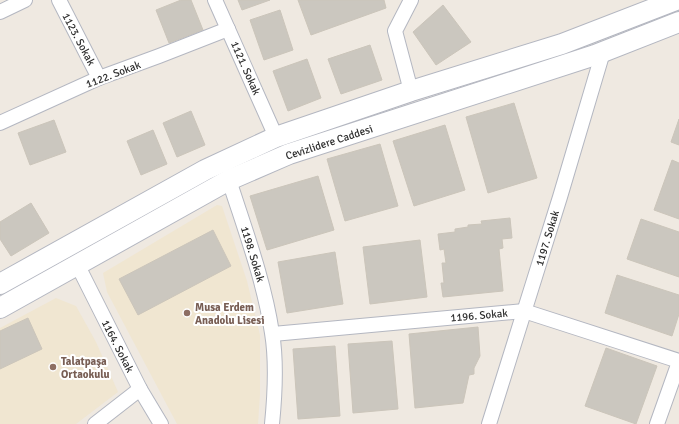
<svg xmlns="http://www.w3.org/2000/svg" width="679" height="424" viewBox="0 0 679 424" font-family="Signika,sans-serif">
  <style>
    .education { fill: #f0e6d1 }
    .building { fill: #cbc7bf; stroke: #cbc5ba }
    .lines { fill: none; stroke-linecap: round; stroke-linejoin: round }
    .minor-casing { stroke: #b4b7c1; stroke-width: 16 }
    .secondary-casing { stroke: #b4b7c1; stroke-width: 22 }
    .minor { stroke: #fff; stroke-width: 14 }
    .secondary { stroke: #fff; stroke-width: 20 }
    .education-dot { fill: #8d6e63; stroke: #fff; stroke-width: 1.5 }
    .labels { text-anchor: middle; stroke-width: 4; stroke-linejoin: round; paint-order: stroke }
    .street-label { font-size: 11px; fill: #2e2e2e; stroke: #fff }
    .education-label { font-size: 11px; font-weight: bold; fill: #785e54; stroke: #fff; text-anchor: start }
  </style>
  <rect width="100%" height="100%" fill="#efe9e1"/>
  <g class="education">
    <polygon points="217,205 222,206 247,281 260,335 260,395 258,424 177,424 107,292 103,273"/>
    <polygon points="56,298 76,306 96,342 118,392 76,424 0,424 0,328"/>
  </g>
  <g class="building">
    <polygon points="181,0 191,0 203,30 169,43 156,10"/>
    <polygon points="238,0 270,0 242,10"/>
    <polygon points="298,0 384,0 386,8 311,35"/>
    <polygon points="443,5 471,42 436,65 413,32"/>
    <polygon points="280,10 293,50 264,60 250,20"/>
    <polygon points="370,45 382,80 341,94 328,59"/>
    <polygon points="307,59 321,98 288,111 273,71"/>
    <polygon points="514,103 537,178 488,193 466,117"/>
    <polygon points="191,111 205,145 177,157 163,123"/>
    <polygon points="679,119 679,145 671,142"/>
    <polygon points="54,120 66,152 30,165 18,133"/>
    <polygon points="445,125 465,190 414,206 393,141"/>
    <polygon points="153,130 167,164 141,175 127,141"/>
    <polygon points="380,144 398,206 345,221 327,159"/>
    <polygon points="672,160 679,163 679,219 654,210"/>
    <polygon points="318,176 334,230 267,250 250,196"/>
    <polygon points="31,203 49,233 11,256 0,239 0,222"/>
    <polygon points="510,218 512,238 502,239 503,248 499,249 503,291 443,297 441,283 444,283 442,263 446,263 444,249 440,250 438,234 455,232 455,229 468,227 468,225 482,224 481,221"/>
    <polygon points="641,219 679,232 679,277 627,259"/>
    <polygon points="213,230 231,266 138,315 119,279"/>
    <polygon points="420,240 427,297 370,304 363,247"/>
    <polygon points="335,252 343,304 287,313 278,262"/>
    <polygon points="617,275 679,295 679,314 672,336 605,313"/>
    <polygon points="28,318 42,349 0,369 0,331"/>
    <polygon points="478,327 480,356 474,368 474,374 469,375 463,403 415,408 409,334"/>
    <polygon points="392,341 398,409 353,413 348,344"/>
    <polygon points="335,346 340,416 298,419 293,349"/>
    <polygon points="606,348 657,366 636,424 585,406"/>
  </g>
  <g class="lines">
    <g class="minor-casing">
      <g id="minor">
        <polyline points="59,0 99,78"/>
        <polyline points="215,0 276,137"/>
        <polyline points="0,12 25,0"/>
        <polyline points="411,91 395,31 411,0"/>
        <polyline points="0,123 99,78 159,56 228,29"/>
        <path d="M229,180C245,230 264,280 272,333C277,363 275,394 272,424"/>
        <polyline points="78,266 140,389 161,424"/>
        <polyline points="273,334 524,311 679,361"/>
        <polyline points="95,424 140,389"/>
        <polyline points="489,424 560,197 603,52"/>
        <polyline points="657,424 679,362"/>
      </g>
    </g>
    <g class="secondary-casing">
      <g id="secondary">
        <polyline points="0,284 205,170 276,137 411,91 562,44 676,0"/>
        <polyline points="0,308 229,180 289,154 595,55 679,22"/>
      </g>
    </g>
    <use href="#minor" class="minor"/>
    <use href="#secondary" class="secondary"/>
  </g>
  <g class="education-dot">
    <circle cx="187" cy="313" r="4"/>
    <circle cx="53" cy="367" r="4"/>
  </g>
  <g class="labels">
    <g class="street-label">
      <text transform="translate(79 39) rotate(62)" y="4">1123. Sokak</text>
      <text transform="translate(246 68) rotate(66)" y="4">1121. Sokak</text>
      <text transform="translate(113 74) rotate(-21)" y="4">1122. Sokak</text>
      <text transform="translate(329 142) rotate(-18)" y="4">Cevizlidere Caddesi</text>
      <text transform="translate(547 238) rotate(-73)" y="4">1197. Sokak</text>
      <text transform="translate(253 254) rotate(73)" y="4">1198. Sokak</text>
      <text transform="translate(479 315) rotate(-5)" y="4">1196. Sokak</text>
      <text transform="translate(118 346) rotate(63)" y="4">1164. Sokak</text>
    </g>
    <g class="education-label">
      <text x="195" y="311">Musa Erdem<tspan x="195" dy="13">Anadolu Lisesi</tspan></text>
      <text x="61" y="365">Talatpaşa<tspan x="61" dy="13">Ortaokulu</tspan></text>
    </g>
  </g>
</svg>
